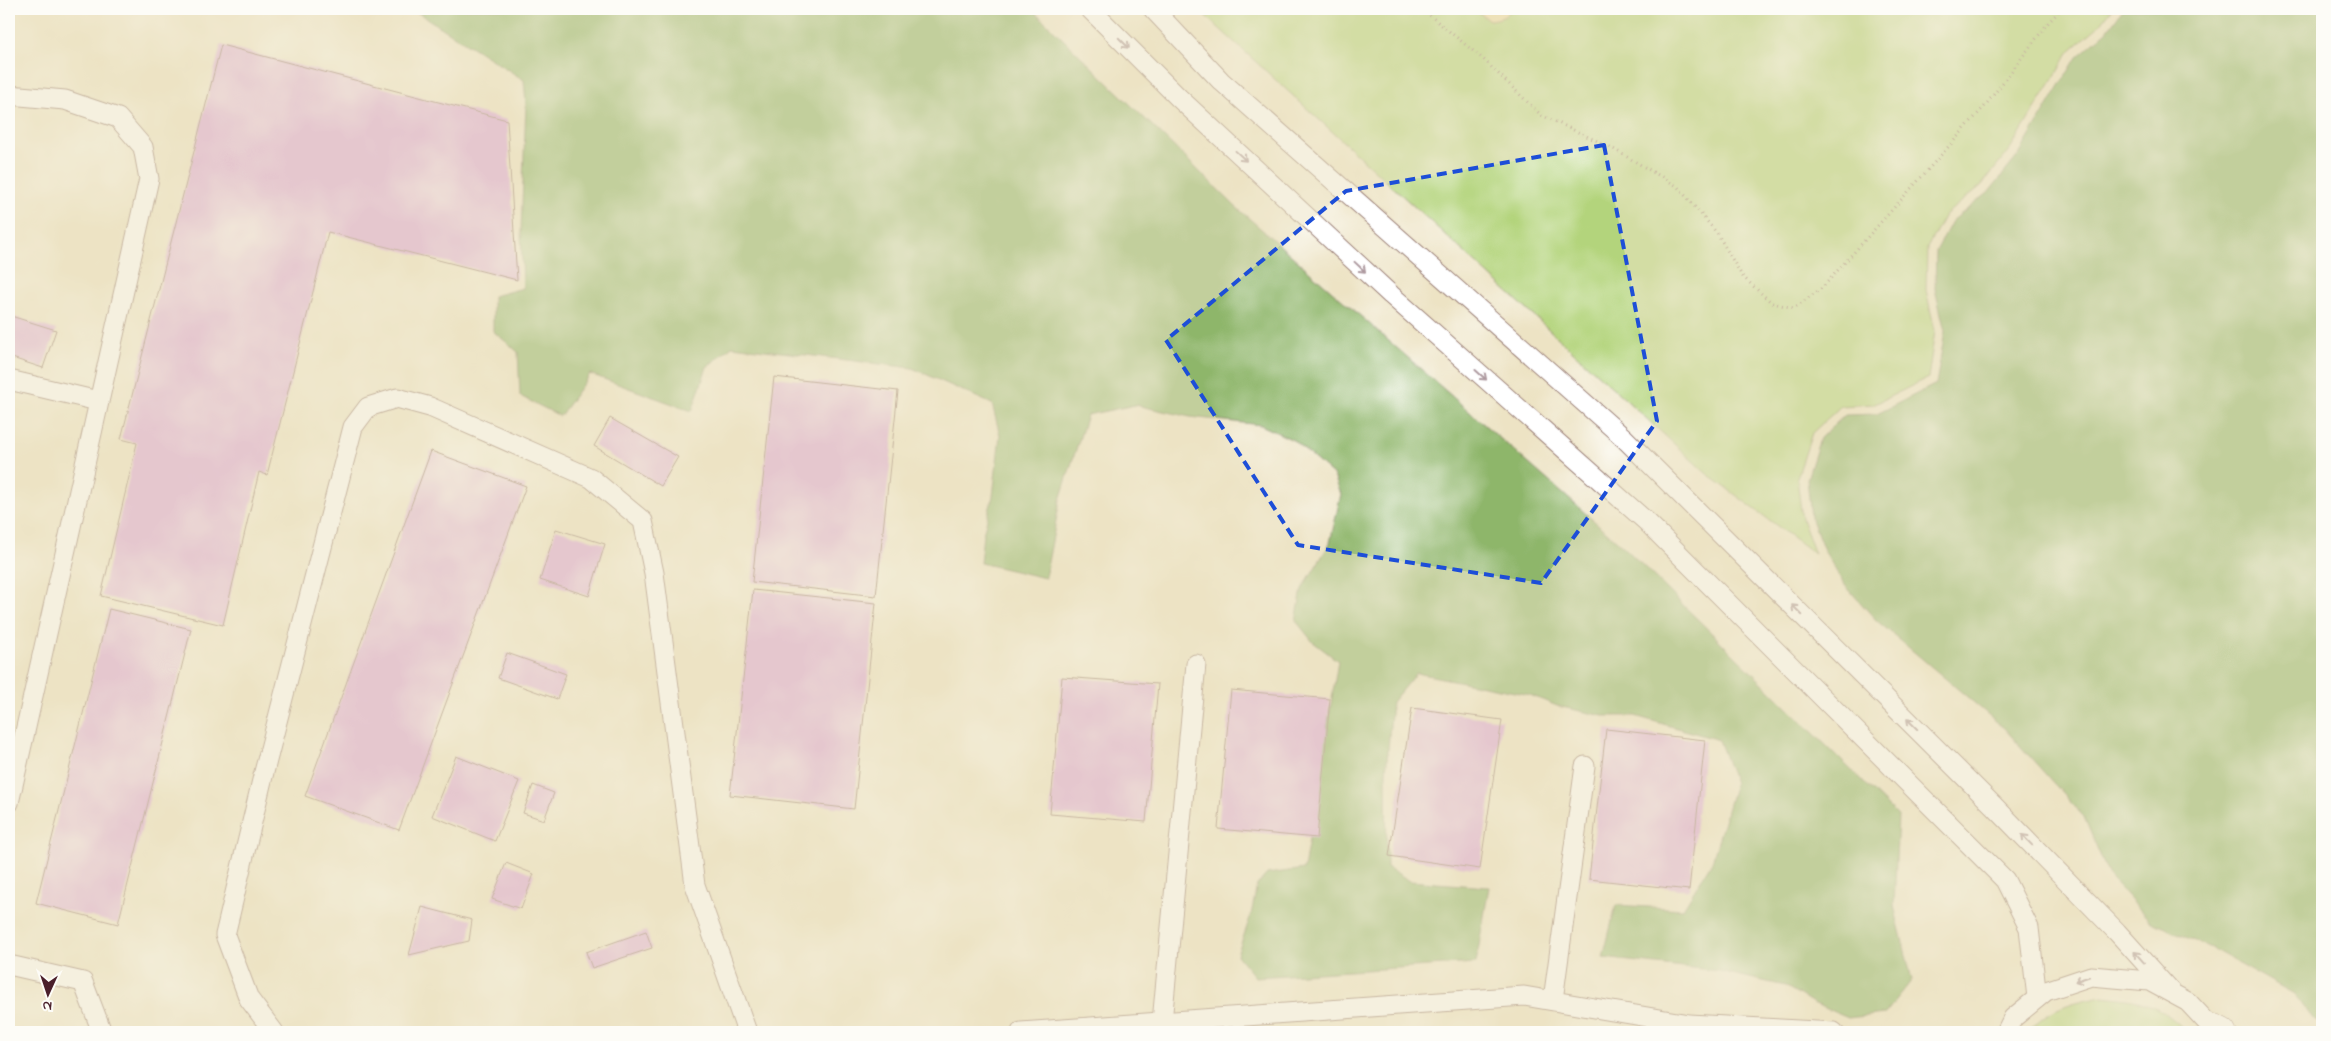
<svg xmlns="http://www.w3.org/2000/svg" width="2331" height="1041" viewBox="0 0 2331 1041" font-family="'Indie Flower',sans-serif">
  <style>
    .green { fill: #b3d47b; stroke: #7e7a53 }
    .forest { fill: #8eb66b; stroke: #6c6a4b }
    .sand { fill: #eeda9e; stroke: #9c7c64 }
    .building { fill: #dca4da }
    .lines { fill: none; stroke-linecap: round; stroke-linejoin: round }
    .service-casing { stroke: #9c8178; stroke-width: 21 }
    .minor-casing { stroke: #9c8178; stroke-width: 29 }
    .path { stroke: #9c8178; stroke-width: 3; stroke-dasharray: 1 4; stroke-linecap: butt }
    .service { stroke: #fff; stroke-width: 19 }
    .minor { stroke: #fff; stroke-width: 28 }
    .oneway { stroke: #ae9aa0 }
    .marked { fill: none; stroke: #1d4ed8; stroke-width: 4; stroke-dasharray: 10 6; stroke-linejoin: round }
  </style>
  <rect width="100%" height="100%" fill="#fdfcf7"/>
  <filter id="ink" filterUnits="userSpaceOnUse"><feTurbulence type="fractalNoise" baseFrequency=".02" numOctaves="2"/><feDisplacementMap in="SourceGraphic" scale="10" xChannelSelector="R" yChannelSelector="G"/><feConvolveMatrix kernelMatrix="1 2 1 2 8 2 1 2 1" color-interpolation-filters="sRGB"/></filter>
  <filter id="wash" filterUnits="userSpaceOnUse"><feTurbulence type="fractalNoise" baseFrequency=".0096" numOctaves="4" result="noise"/><feDisplacementMap in="SourceGraphic" scale="20" xChannelSelector="R" yChannelSelector="G"/><feGaussianBlur stdDeviation="1.12" result="paint"/><feColorMatrix in="noise" values="0 0 0 0 0 0 0 0 0 0 0 0 0 0 0 0 0 1.4 0 .05"/><feComposite in="paint" operator="in"/></filter>
  <g filter="url(#wash)">
    <rect width="100%" height="100%" fill="#ede3c4"/>
    <g class="green">
      <polygon points="1198,9 2112,9 2100,25 2070,51 2010,150 1981,186 1945,215 1927,248 1926,290 1935,331 1928,378 1875,404 1841,406 1812,433 1797,478 1802,519 1815,554 1706,473"/>
      <path d="M2102,996C2142,1000 2158,1003 2187,1032H2028C2047,1008 2073,1002 2102,996Z"/>
    </g>
    <g class="forest">
      <polygon points="412,9 1032,9 1235,206 1625,548 1898,816 1894,906 1912,980 1885,1014 1848,1018 1813,1003 1785,986 1719,971 1603,958 1616,905 1683,909 1712,862 1735,783 1719,740 1635,716 1604,716 1557,706 1530,695 1416,673 1392,702 1386,773 1387,867 1410,881 1489,887 1476,963 1255,977 1237,955 1251,915 1257,885 1267,874 1304,869 1338,661 1313,642 1296,621 1302,589 1330,543 1341,494 1334,476 1293,440 1261,425 1190,417 1135,405 1087,415 1060,500 1045,578 980,563 983,534 993,496 1000,435 992,404 912,368 732,346 707,367 692,411 590,374 560,416 520,396 518,352 493,331 493,296 523,288 521,230 526,104 524,80"/>
      <polygon points="2123,9 2322,9 2322,1025 2314,1020 2294,994 2213,949 2151,922 2109,876 2084,817 2004,728 1876,620 1843,583 1824,550 1811,517 1807,479 1820,438 1845,415 1877,414 1936,384 1945,331 1935,289 1936,251 1952,221 1988,193 2018,156 2077,57 2107,31"/>
    </g>
    <path class="sand" d="M1474,9H1511C1506,18 1499,19 1489,20Z"/>
    <g id="blocks">
      <g class="building">
        <polygon points="221,45 507,120 517,280 328,232 267,475 259,472 223,625 101,596 137,443 121,439"/>
        <polygon points="11,316 56,330 43,368 9,357 9,324"/>
        <polygon points="774,377 898,391 876,596 752,582"/>
        <polygon points="610,418 678,457 661,486 594,446"/>
        <polygon points="431,451 526,486 399,830 305,796"/>
        <polygon points="556,529 605,544 589,596 540,580"/>
        <polygon points="753,590 876,603 854,809 730,795"/>
        <polygon points="109,609 191,629 118,924 36,903"/>
        <polygon points="507,653 566,674 557,699 498,678"/>
        <polygon points="1062,677 1158,684 1146,822 1050,814"/>
        <polygon points="1231,690 1330,699 1317,838 1218,829"/>
        <polygon points="1412,708 1502,720 1480,869 1389,856"/>
        <polygon points="1606,729 1705,740 1689,890 1589,879"/>
        <polygon points="456,756 519,781 495,841 432,816"/>
        <polygon points="533,785 554,793 544,820 523,813"/>
        <polygon points="506,863 534,874 521,909 492,899"/>
        <polygon points="422,907 472,920 469,941 409,955"/>
        <polygon points="646,931 652,948 592,968 586,952"/>
      </g>
    </g>
  </g>
  <g filter="url(#ink)">
    <use href="#blocks" fill-opacity="0" stroke="#9c8178" stroke-width="1"/>
    <g class="lines">
      <g class="service-casing">
        <g id="service">
          <polyline points="1090,9 1179,98 1391,295 1647,522 2005,880 2029,928 2037,998"/>
          <polyline points="1153,9 1221,81 1623,437 1994,806 2117,932 2172,993"/>
          <polyline points="9,95 65,100 118,118 143,147 149,179 9,803"/>
          <polyline points="9,380 98,401"/>
          <polyline points="9,965 83,982 102,1032"/>
          <polyline points="1553,1000 1585,766"/>
          <polyline points="1162,1022 1196,664"/>
          <polyline points="274,1032 249,999 225,935 263,776 353,427 368,407 397,398 430,407 591,478 643,521 654,573 695,885 747,1032"/>
          <polyline points="1021,1032 1524,996 1689,1024 1834,1032"/>
          <polyline points="2006,1032 2013,1018 2046,991 2091,976 2149,981 2188,1002 2216,1032"/>
        </g>
      </g>
      <g class="minor-casing">
        <polyline id="minor" points="2214,1028 2222,1032"/>
      </g>
      <polyline class="path" points="1422,9 1483,59 1541,115 1610,147 1677,186 1717,233 1742,276 1772,303 1794,308 1822,288 1985,106 2048,23 2061,9"/>
      <use href="#service" class="service"/>
      <use href="#minor" class="minor"/>
    </g>
    <defs><path id="oneway-shaft" d="M-6 0H5M1.5-3L5.5 0L1.5 3" fill="none" stroke-width="1.6" stroke-linecap="round" stroke-linejoin="round" transform="scale(1.25)"/></defs>
    <g class="oneway">
      <use href="#oneway-shaft" transform="translate(1124 43) rotate(45)"/>
      <use href="#oneway-shaft" transform="translate(1241 156) rotate(43)"/>
      <use href="#oneway-shaft" transform="translate(1360 267) rotate(43)"/>
      <use href="#oneway-shaft" transform="translate(1481 375) rotate(42)"/>
      <use href="#oneway-shaft" transform="translate(1797 610) rotate(-135)"/>
      <use href="#oneway-shaft" transform="translate(1912 724) rotate(-135)"/>
      <use href="#oneway-shaft" transform="translate(2027 840) rotate(-134)"/>
      <use href="#oneway-shaft" transform="translate(2139 957) rotate(-132)"/>
      <use href="#oneway-shaft" transform="translate(2082 979) rotate(161)"/>
    </g>
  </g>
  <path d="M0 0H2331V1041H0ZM1604,145L1657,421L1541,583L1298,545L1166,340L1346,191Z" fill="#ede3c4" fill-opacity=".55" fill-rule="evenodd"/>
  <path class="marked" d="M1604,145L1657,421L1541,583L1298,545L1166,340L1346,191Z"/>
  <rect width="2331" height="1041" fill="none" stroke="#fdfcf7" stroke-width="30"/>
  <g transform="translate(48 994) rotate(183)" stroke="#fdfcf7" stroke-width="4" paint-order="stroke">
  <path d="M0-4L9 19L0 12L-9 19Z" fill="#4a1f2b"/>
  <text y="-8" font-size="14" font-weight="bold" text-anchor="middle" fill="#4a1f2b">N</text>
  </g>
</svg>
